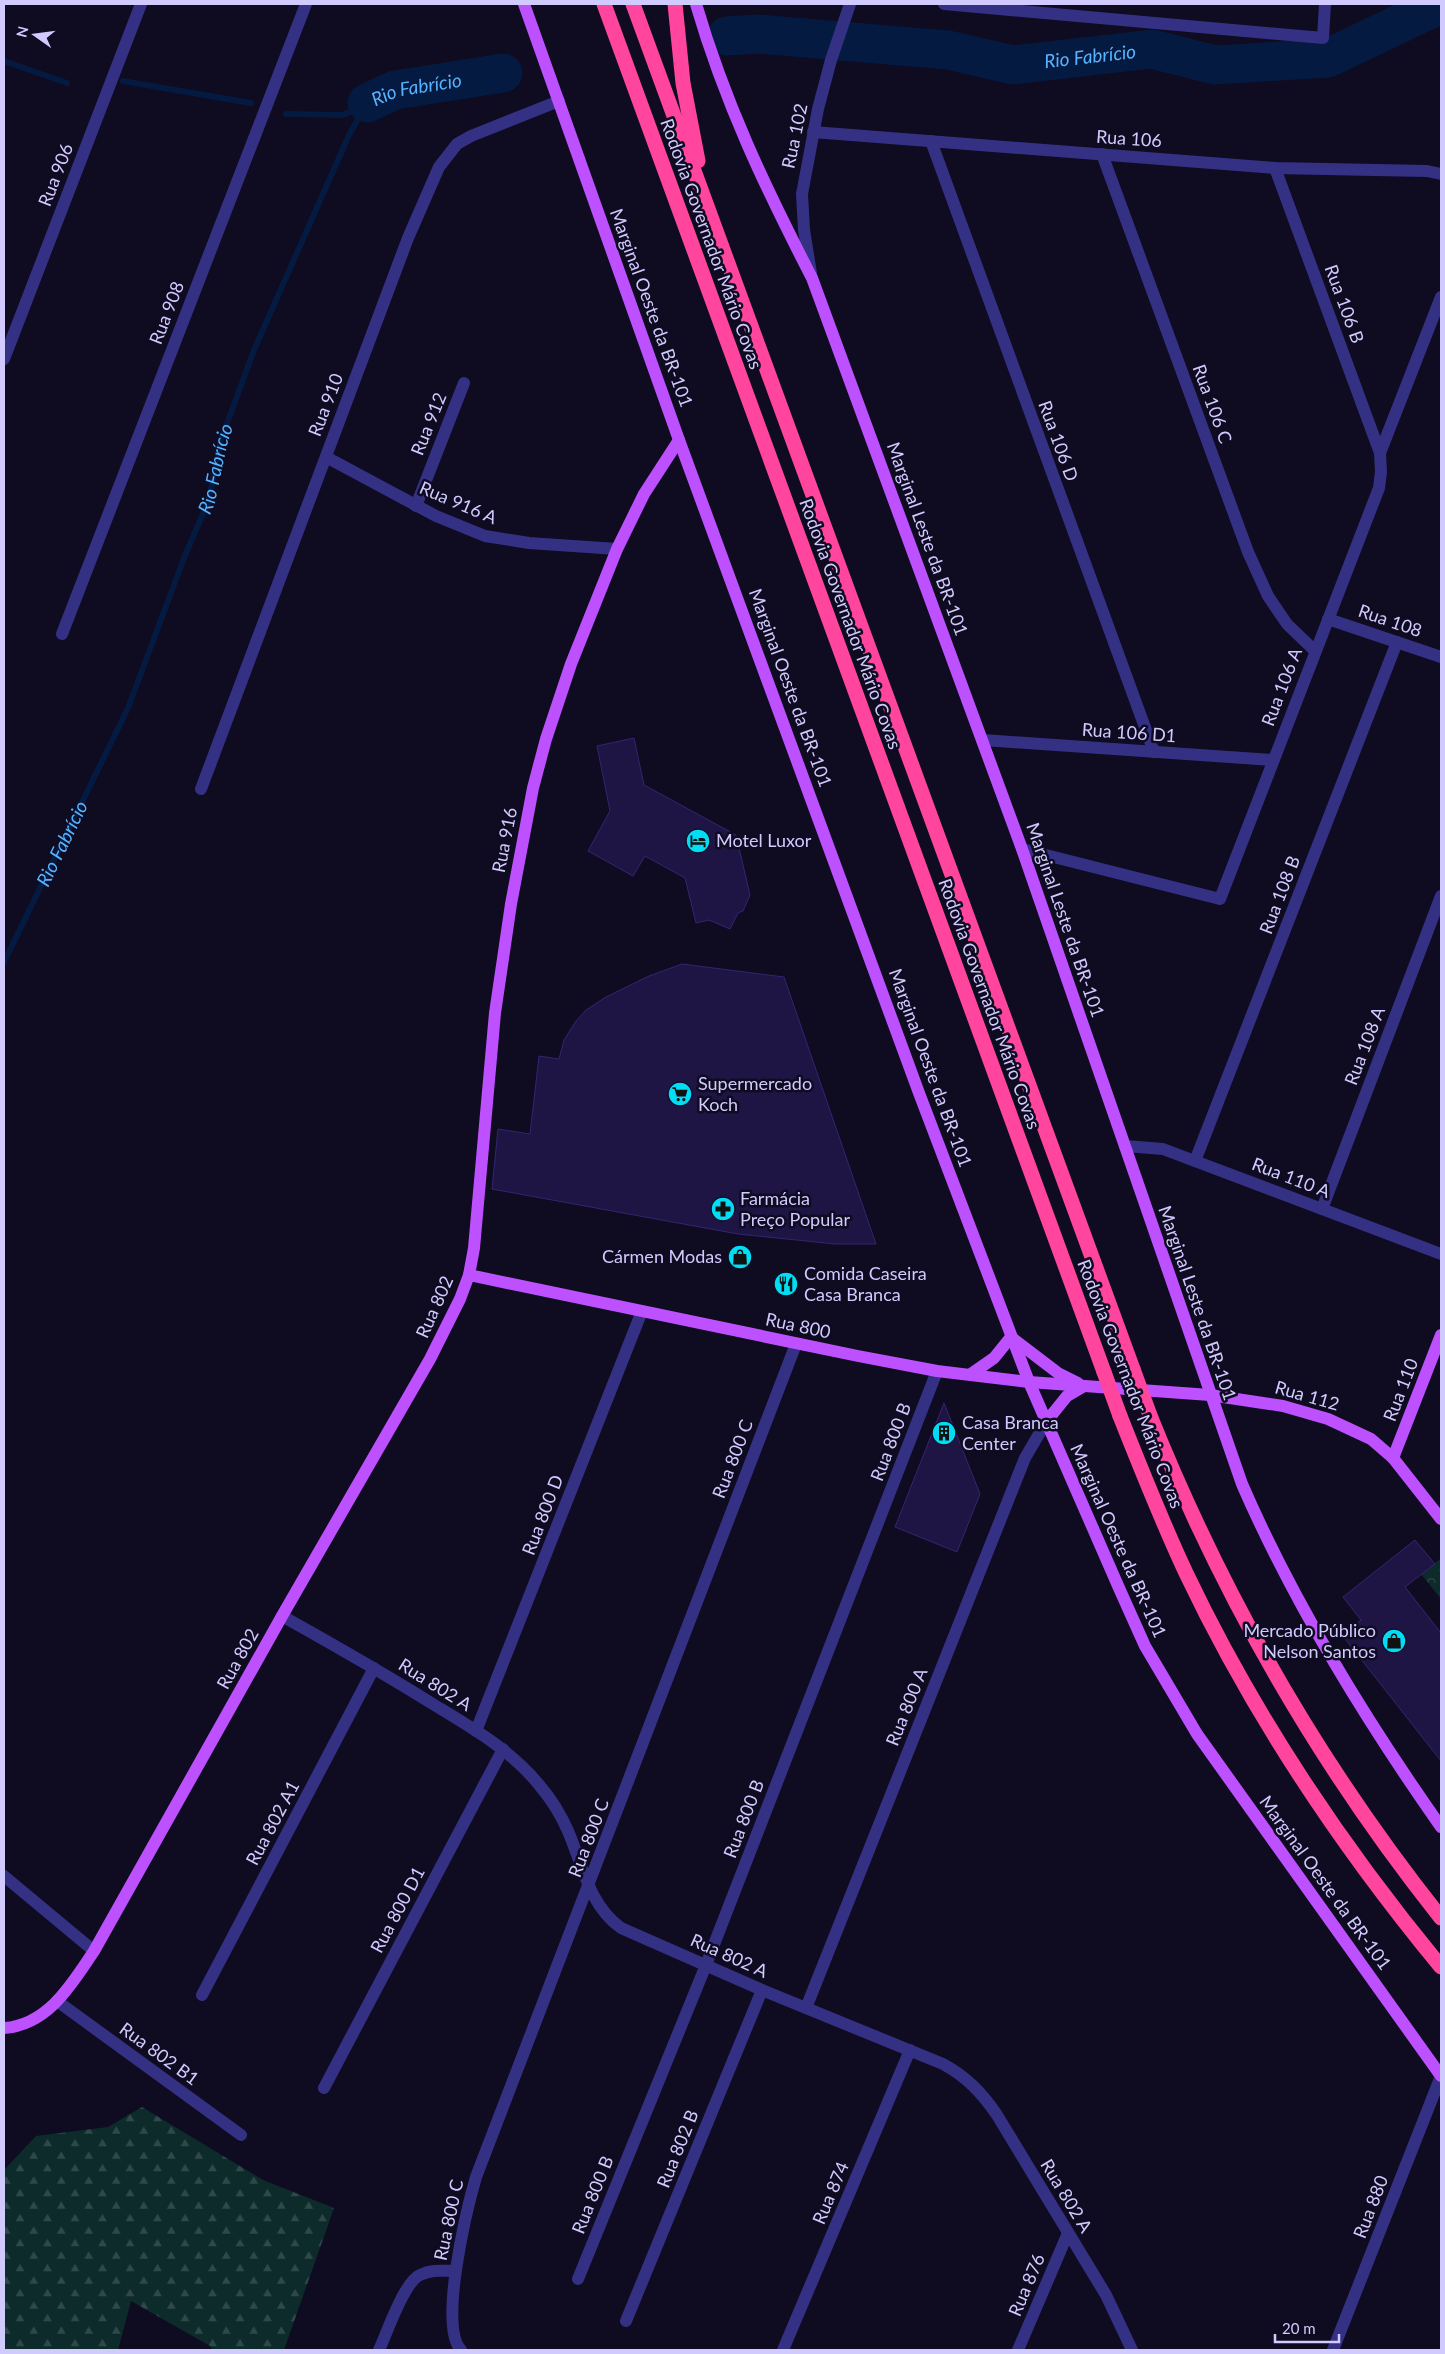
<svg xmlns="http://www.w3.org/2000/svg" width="1445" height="2354" viewBox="0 0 1445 2354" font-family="Lato,sans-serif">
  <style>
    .forest { fill: url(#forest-firs) }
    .park { fill: url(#park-crowns) }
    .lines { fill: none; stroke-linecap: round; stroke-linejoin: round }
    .stream { stroke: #041a40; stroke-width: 6 }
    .river { stroke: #041a40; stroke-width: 39 }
    .building { fill: #1e1544; stroke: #342572 }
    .minor { stroke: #343185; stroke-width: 12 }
    .major { stroke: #be51ff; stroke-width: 12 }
    .highway { stroke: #ff459e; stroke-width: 15 }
    .highway-bridge { stroke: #ff459e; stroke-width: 15 }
    .labels { text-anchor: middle; stroke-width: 5; stroke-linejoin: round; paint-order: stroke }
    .street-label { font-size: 18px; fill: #d1caff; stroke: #0f0b21 }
    .poi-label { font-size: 18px; fill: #d1caff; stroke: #0f0b21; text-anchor: start }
    .water-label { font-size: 19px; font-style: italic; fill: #58b2ff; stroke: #0f0b21 }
  </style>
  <defs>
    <pattern id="forest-firs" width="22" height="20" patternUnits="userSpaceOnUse" patternTransform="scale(1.25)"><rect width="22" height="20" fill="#0d2b2a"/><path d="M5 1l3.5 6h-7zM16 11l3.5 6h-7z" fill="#2f484a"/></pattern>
    <pattern id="park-crowns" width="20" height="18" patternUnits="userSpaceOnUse" patternTransform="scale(1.25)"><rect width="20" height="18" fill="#0d2b2a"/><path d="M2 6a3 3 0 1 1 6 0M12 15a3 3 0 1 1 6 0" fill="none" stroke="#2f484a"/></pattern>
  </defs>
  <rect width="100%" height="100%" fill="#0f0b21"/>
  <polygon class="forest" points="142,2107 263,2180 334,2208 284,2350 213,2350 210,2346 131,2301 118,2350 4,2350 4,2170 36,2136 108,2127"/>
  <polygon class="park" points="1440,1559 1441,1561 1441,1599 1421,1574"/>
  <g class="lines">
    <g class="stream">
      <polyline points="4,61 67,83"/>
      <polyline points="123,81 251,103"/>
      <polyline points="286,114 343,115 367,103"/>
      <path id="s1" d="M4,962L128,708L184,558L208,502L221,440L254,350L349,135L367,103"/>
    </g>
    <g class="river">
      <path id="s2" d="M727,36L758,34L948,50L1013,65L1152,49L1215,65L1328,58L1441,4"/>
      <path id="s3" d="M367,103L395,90L503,73"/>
    </g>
  </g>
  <g class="building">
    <polygon points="634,738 644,785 736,835 750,895 743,911 738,913 730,929 709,920 696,923 685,878 645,856 633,876 588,851 610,811 597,746"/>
    <polygon points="682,964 784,977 876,1244 835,1244 738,1234 492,1189 498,1129 530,1134 539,1056 559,1059 564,1040 576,1021 586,1010 606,997 649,976"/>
    <polygon points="944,1403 980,1494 957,1552 895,1527"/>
    <polygon points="1415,1540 1435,1564 1405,1587 1441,1633 1441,1761 1342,1635 1361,1620 1343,1597"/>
  </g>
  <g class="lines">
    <g class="minor">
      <polyline points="944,4 1323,38 1325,4"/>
      <polyline points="813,132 1275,168 1427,171 1441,174"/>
      <polyline points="931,141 1154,752"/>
      <polyline points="1102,154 1248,552 1268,596 1287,624 1315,651"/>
      <polyline points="1275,168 1380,453"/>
      <polyline points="811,273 804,230 802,194 818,109 831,60 850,4"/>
      <polyline points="4,359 141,4"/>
      <polyline points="326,457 436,516 485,536 529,543 617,549"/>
      <polyline points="416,506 464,383"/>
      <polyline points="1328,619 1441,657"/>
      <polyline points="62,634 306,4"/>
      <polyline points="983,740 1273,760"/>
      <polyline points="201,789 408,238 439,167 457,144 471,136 559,101"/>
      <polyline points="1022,849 1220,899 1379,488 1381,472 1380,453 1441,297"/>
      <polyline points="1125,1146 1163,1149 1441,1254"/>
      <polyline points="1195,1161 1397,642"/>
      <polyline points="1322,1209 1441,896"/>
      <path d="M282,1616C334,1645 385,1674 436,1706C474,1729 512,1751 540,1786C551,1799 561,1815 568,1831C583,1866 589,1905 621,1928L762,1990L943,2064C967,2077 982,2093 997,2115L1106,2295L1132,2350"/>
      <polyline points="476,1731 642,1311"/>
      <polyline points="4,1876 94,1951"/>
      <polyline points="202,1995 374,1668"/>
      <polyline points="57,2001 241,2135"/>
      <polyline points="806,2008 1025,1458 1046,1422"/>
      <polyline points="324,2088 503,1749"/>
      <polyline points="578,2279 706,1965 937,1371"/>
      <polyline points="626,2321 762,1990"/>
      <path d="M379,2350C387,2333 404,2282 420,2275C432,2269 443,2271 455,2271"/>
      <path d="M461,2350C438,2327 467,2208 476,2177L796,1344"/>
      <polyline points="783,2350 910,2050"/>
      <polyline points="1018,2350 1068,2233"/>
      <polyline points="1333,2350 1441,2076"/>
    </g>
    <g class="major">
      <polyline points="524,4 679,440 919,1093 1029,1382 1119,1588 1145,1646 1197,1734 1441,2076"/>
      <path d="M696,4C725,103 765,187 812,278L1022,849L1242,1484C1295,1606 1365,1719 1441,1827"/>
      <polyline points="469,1275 858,1356 937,1371 1029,1382 1210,1395 1283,1406 1328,1419 1371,1439 1393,1458 1441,1519"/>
      <polyline points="1012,1338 1058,1373 1078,1383"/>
      <polyline points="971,1374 994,1358 1011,1337"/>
      <polyline points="1046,1422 1067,1396 1084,1386"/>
      <polyline points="1393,1458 1441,1335"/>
      <path d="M4,2028C48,2025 72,1984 94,1951L282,1616L430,1359L460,1299L469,1275L474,1248L495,1013L511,904L533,788L546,739L571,664L617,549L644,494L679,440"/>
    </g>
    <g class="highway">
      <polyline points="604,4 1104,1372"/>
      <polyline points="633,4 1133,1369"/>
      <polyline points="675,4 683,83 698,161"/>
      <path d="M1120,1416C1141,1469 1162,1522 1186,1573C1253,1714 1342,1847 1441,1967"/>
      <path d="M1151,1418C1224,1599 1320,1766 1441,1918"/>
    </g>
    <g class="highway-bridge">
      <polyline points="1133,1369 1151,1418"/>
      <polyline points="1104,1372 1120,1416"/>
    </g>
  </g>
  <defs>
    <g id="hotel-disc" transform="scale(1.25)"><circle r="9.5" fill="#00ddf5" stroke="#0f0b21"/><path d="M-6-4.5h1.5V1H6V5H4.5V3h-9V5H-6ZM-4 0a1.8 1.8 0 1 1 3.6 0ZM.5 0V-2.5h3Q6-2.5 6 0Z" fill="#111"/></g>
    <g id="supermarket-disc" transform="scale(1.25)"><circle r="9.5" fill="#00ddf5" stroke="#0f0b21"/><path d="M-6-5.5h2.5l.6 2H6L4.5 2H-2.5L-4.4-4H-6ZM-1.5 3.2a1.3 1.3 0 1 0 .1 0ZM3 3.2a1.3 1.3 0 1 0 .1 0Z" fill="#111"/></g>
    <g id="pharmacy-disc" transform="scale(1.25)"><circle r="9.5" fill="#00ddf5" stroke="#0f0b21"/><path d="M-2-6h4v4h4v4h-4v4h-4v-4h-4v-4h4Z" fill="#111"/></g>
    <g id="shop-disc" transform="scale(1.25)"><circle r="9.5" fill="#00ddf5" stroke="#0f0b21"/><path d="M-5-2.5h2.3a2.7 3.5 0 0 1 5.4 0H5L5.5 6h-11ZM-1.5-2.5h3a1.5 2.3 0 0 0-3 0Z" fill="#111"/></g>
    <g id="restaurant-disc" transform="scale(1.25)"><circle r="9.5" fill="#00ddf5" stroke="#0f0b21"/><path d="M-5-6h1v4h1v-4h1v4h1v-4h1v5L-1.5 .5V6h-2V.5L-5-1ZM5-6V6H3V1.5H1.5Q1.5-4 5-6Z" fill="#111"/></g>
    <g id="building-disc" transform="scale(1.25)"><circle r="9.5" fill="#00ddf5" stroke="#0f0b21"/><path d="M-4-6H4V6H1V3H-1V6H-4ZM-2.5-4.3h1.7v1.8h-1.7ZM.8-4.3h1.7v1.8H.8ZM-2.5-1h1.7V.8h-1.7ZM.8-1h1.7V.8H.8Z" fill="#111"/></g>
  </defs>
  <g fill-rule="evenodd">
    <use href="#hotel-disc" x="698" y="841"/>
    <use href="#supermarket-disc" x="680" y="1094"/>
    <use href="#pharmacy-disc" x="723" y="1209"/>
    <use href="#shop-disc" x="740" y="1257"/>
    <use href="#restaurant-disc" x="786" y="1284"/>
    <use href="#building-disc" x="944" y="1433"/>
    <use href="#shop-disc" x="1394" y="1641"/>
  </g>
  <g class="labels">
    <g class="street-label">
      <text transform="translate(795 136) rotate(-78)" y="6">Rua 102</text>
      <text transform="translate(1129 139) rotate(4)" y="6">Rua 106</text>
      <text transform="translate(56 175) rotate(-69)" y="6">Rua 906</text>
      <text transform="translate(711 244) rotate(70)" y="6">Rodovia Governador Mário Covas</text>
      <text transform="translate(1344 304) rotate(70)" y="6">Rua 106 B</text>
      <text transform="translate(651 308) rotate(70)" y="6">Marginal Oeste da BR-101</text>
      <text transform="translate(167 313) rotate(-69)" y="6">Rua 908</text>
      <text transform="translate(1212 404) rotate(70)" y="6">Rua 106 C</text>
      <text transform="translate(326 405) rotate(-69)" y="6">Rua 910</text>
      <text transform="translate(429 424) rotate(-68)" y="6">Rua 912</text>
      <text transform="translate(1058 441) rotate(70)" y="6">Rua 106 D</text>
      <text transform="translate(458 503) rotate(23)" y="6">Rua 916 A</text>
      <text transform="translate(927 539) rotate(70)" y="6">Marginal Leste da BR-101</text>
      <text transform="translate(1390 621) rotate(19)" y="6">Rua 108</text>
      <text transform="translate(850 624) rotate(70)" y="6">Rodovia Governador Mário Covas</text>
      <text transform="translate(1282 687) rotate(-69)" y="6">Rua 106 A</text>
      <text transform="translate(790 688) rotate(70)" y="6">Marginal Oeste da BR-101</text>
      <text transform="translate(1129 733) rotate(4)" y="6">Rua 106 D1</text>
      <text transform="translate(505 840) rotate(-79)" y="6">Rua 916</text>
      <text transform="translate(1280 895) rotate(-69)" y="6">Rua 108 B</text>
      <text transform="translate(1065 920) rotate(71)" y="6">Marginal Leste da BR-101</text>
      <text transform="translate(989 1004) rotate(70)" y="6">Rodovia Governador Mário Covas</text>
      <text transform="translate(1365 1046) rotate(-69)" y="6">Rua 108 A</text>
      <text transform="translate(930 1068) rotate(70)" y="6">Marginal Oeste da BR-101</text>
      <text transform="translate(1291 1178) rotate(21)" y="6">Rua 110 A</text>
      <text transform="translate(1197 1303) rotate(71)" y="6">Marginal Leste da BR-101</text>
      <text transform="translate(435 1307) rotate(-66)" y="6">Rua 802</text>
      <text transform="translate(798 1326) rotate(12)" y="6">Rua 800</text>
      <text transform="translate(1130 1384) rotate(69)" y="6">Rodovia Governador Mário Covas</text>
      <text transform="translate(1401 1390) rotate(-69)" y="6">Rua 110</text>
      <text transform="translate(1307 1396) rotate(16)" y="6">Rua 112</text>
      <text transform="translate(891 1442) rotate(-69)" y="6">Rua 800 B</text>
      <text transform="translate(733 1459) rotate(-69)" y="6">Rua 800 C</text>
      <text transform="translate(543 1515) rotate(-69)" y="6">Rua 800 D</text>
      <text transform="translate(1118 1541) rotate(66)" y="6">Marginal Oeste da BR-101</text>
      <text transform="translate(238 1659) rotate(-61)" y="6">Rua 802</text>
      <text transform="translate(435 1685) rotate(32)" y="6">Rua 802 A</text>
      <text transform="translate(907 1707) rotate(-68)" y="6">Rua 800 A</text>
      <text transform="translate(744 1819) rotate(-69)" y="6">Rua 800 B</text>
      <text transform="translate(273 1823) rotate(-62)" y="6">Rua 802 A1</text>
      <text transform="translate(589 1838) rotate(-69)" y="6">Rua 800 C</text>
      <text transform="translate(1325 1883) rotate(54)" y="6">Marginal Oeste da BR-101</text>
      <text transform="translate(398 1910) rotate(-62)" y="6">Rua 800 D1</text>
      <text transform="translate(729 1956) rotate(24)" y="6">Rua 802 A</text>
      <text transform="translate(159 2054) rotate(36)" y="6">Rua 802 B1</text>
      <text transform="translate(678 2149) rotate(-68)" y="6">Rua 802 B</text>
      <text transform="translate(831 2193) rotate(-67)" y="6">Rua 874</text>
      <text transform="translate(593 2195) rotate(-68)" y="6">Rua 800 B</text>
      <text transform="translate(1066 2196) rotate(59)" y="6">Rua 802 A</text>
      <text transform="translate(1371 2207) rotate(-69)" y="6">Rua 880</text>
      <text transform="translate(449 2220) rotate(-78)" y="6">Rua 800 C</text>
      <text transform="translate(1027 2285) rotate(-67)" y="6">Rua 876</text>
    </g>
    <g class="poi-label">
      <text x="716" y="847">Motel Luxor</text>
      <text x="698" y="1090">Supermercado<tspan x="698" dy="21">Koch</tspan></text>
      <text x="740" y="1205">Farmácia<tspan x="740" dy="21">Preço Popular</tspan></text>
      <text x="722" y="1263" text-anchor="end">Cármen Modas</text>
      <text x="804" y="1280">Comida Caseira<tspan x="804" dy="21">Casa Branca</tspan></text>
      <text x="962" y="1429">Casa Branca<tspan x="962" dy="21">Center</tspan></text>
      <text x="1376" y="1637" text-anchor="end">Mercado Público<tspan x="1376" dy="21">Nelson Santos</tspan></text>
    </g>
    <g class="water-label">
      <text dy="7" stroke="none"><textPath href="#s2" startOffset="366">Rio Fabrício</textPath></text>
      <text dy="7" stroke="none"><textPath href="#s3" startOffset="52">Rio Fabrício</textPath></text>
      <text dy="7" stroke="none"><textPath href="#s1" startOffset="538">Rio Fabrício</textPath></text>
      <text dy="7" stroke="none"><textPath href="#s1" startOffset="132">Rio Fabrício</textPath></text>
    </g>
  </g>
  <rect width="1445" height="2354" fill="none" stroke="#d1caff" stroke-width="10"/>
  <g transform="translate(35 35) rotate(284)" stroke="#0f0b21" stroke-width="4" paint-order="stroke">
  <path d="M0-4L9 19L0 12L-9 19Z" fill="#d1caff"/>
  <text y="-8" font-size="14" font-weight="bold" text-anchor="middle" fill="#d1caff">N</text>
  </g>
  <path d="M1275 2334v8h64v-8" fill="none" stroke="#d1caff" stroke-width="2.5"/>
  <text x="1282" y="2334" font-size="15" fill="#d1caff" stroke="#0f0b21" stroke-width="4" paint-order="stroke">20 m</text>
</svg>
